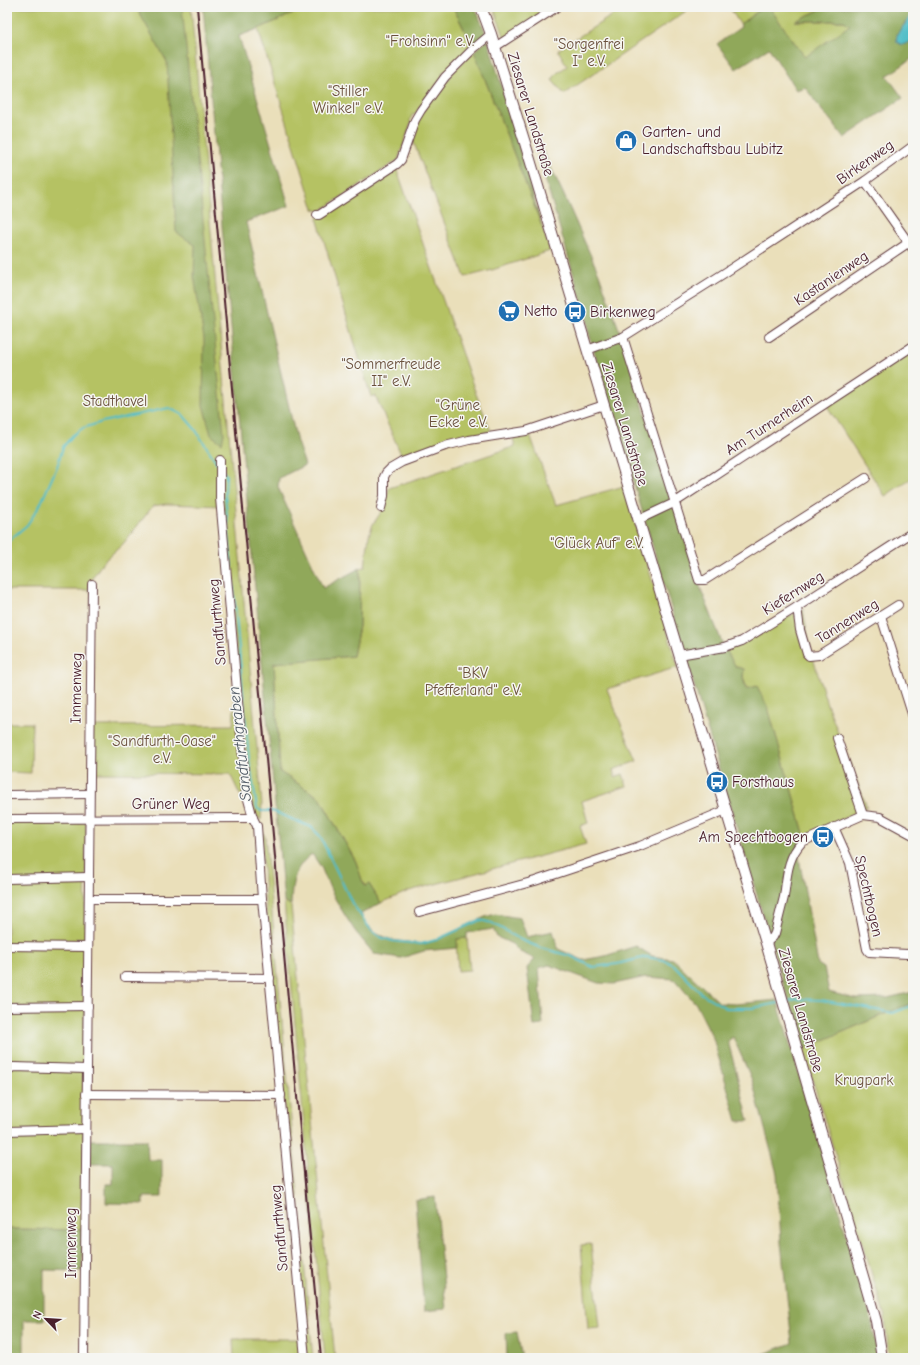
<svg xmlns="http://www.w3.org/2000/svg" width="920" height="1365" viewBox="0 0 920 1365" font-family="'Comic Neue',sans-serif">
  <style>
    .green { fill: #b5c264; stroke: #807048 }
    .forest { fill: #90a85a; stroke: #6d6442 }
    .water { fill: #4fbdc7; stroke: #4c6e79 }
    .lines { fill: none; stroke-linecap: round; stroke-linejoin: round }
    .stream { stroke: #4fbdc7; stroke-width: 2 }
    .minor-casing { stroke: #623c40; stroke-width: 10 }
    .major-casing { stroke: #623c40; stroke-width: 12 }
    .minor { stroke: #fff; stroke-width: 8 }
    .major { stroke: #fff; stroke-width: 10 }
    .rail { stroke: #4a1f2b; stroke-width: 2 }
    .labels { text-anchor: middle; stroke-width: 3; stroke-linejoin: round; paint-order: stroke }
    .park-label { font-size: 15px; fill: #6a503c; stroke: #f6f6f2 }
    .street-label { font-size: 15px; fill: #4a1f2b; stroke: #f6f6f2 }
    .poi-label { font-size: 15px; fill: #4a1f2b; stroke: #f6f6f2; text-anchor: start }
    .water-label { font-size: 16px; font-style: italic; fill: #4c5662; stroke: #f6f6f2 }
  </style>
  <rect width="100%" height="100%" fill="#f6f6f2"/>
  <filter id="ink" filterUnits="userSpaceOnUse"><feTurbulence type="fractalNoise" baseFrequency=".025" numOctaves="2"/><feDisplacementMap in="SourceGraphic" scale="8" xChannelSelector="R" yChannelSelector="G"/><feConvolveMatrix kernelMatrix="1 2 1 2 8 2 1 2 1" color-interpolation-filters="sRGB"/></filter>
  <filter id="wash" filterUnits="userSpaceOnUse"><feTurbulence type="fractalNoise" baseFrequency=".012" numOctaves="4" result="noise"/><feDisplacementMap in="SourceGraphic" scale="16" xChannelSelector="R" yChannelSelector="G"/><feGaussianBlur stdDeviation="0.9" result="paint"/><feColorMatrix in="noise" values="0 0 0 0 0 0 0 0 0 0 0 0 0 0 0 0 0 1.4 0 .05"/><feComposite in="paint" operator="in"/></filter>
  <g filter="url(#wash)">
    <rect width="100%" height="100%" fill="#eadfba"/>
    <g class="green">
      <polygon points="7,7 191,7 262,804 261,820 255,815 249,794 223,506 166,504 153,506 123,544 103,562 93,577 92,589 90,590 7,590"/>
      <polygon points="308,7 453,7 472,45 447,73 444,71 442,73 443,77 414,115 412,115 410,121 411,123 398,160 320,211 314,209 258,29"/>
      <polygon points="493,7 553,7 505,38"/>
      <polygon points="625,7 692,7 564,94 552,80 557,73 567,66 558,50"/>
      <polygon points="729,7 764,7 740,24"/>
      <polygon points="769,7 824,7 815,12 796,21 844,21 851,25 805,58"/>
      <polygon points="474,51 542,226 550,251 489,271 465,277 412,138 422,112 445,81 449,80 451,74"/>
      <polygon points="396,167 476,394 491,431 434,446 403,459 375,395 371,397 317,218"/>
      <polygon points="913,351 913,477 885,496 827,406"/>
      <polygon points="529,432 556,505 624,486 678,667 607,689 621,724 637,761 613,770 615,777 623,774 627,786 582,801 588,823 580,826 586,844 409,891 381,903 369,884 366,886 362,880 356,862 320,798 280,772 274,663 353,656 359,626 360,568 365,567 369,535 373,524 384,508 389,488 513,447 515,446 513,439"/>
      <polygon points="803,609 810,648 827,704 867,807 805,837 768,708 747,689 743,677 744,669 736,667 725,649"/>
      <polygon points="235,696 245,795 240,795 230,774 91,773 92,726 233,725"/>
      <polygon points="7,723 32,723 31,773 7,772"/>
      <polygon points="7,820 86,822 83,1230 7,1229"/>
      <polygon points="261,831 265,836 313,1358 307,1358 265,899"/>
      <polygon points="284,902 291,905 335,1358 325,1358"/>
      <polygon points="467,938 470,970 458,971 456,939"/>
      <polygon points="913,1003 913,1358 889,1358 885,1317 803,1049 901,1007"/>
      <polygon points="591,1244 600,1328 588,1329 581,1245"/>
      <polygon points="233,1339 300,1339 302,1358 234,1358"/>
    </g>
    <g class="forest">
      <polygon points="136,7 182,7 224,434 222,443 211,435 203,405 204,339 194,276 195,245 176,232 167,62"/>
      <path d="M203,7H308L258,29L239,36L289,206L246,222L297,442L305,465L279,478L278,487L323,588L360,568L359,626L353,656L274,663L280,772L320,798L356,862L362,880L365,886L369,884L381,903L361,914L366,923L376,933L392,940L423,944L433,941L485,917L495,914L520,918L527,937L553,931L558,949L583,960L605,956L636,946L652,956L673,959L720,1003L736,1004L777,1000L872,1322L878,1358H761V1355L792,1343L781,1243L777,1174L752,1080L733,1037L728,1041L749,1121H737L713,1038L696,1004L674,979L646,977L614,984L598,983L549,965L539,968L543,1025L534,1026L527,968L535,959L520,952L512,944L497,937L493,929L467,933V938L457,939V948L424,951L401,958L374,954L355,931L341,909L333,895L321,867L312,854C293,868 292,883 291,905L284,902L227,284Z"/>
      <polygon points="453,7 475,7 486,34 472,45"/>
      <path d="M764,7H769L805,57L850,25L844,21H795L815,12L824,7H913V14C910,16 900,30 897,34L908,43L913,39V58L887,76L903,98L844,138L829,118L826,116L805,87L796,90L769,48L736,69L717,44L741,27L740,24Z"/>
      <polygon points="488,40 542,226 474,51"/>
      <polygon points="543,151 563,193 599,274 620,332 697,579 723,645 736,667 744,669 743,677 746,689 757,686 768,708 805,837 798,852 818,964 824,968 829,992 856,999 887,998 913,992 913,1003 901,1007 803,1049 588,330 588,323 538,155"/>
      <polygon points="88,1140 147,1140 148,1160 162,1160 162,1197 144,1197 144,1204 106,1203 106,1184 113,1184 113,1164 88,1164"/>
      <polygon points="435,1197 446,1309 424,1311 415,1200"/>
      <polygon points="7,1229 83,1230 82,1271 44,1270 44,1320 24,1320 24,1358 7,1358"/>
      <polygon points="517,1332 522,1358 507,1358 506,1333"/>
    </g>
    <path class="water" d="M913,14V39L908,43L902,45L897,42C895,34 900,30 905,24C909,20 908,17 913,14Z"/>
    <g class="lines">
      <g class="stream">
        <polyline points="223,471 226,475 225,494 249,759 257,808 261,811 272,811 311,827 320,836 352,903 371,930 380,937 393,941 421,944 436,940 480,920 492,923 521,940 541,948 571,956 593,967 617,964 646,957 664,960 674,965 702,994 726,1008 752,1008 779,1003"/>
        <polyline points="7,542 27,525 40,505 57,467 63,447 73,435 83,428 102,422 169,408 183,415 195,429 217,463"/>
        <polyline points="785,1002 797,999 821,1000 893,1013 913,1005"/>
      </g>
    </g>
  </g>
  <g filter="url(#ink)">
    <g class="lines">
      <g class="minor-casing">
        <g id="minor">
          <polyline points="495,47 557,7"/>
          <polyline points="865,181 913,249"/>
          <polyline points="317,215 319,215 397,164 401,160 415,120 421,110 445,77 472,50 491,34"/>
          <polyline points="623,337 699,580 705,580 866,478"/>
          <polyline points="769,337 908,243"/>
          <polyline points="587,350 623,337 726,272 865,181 913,146"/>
          <polyline points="220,460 220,498 246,792 253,818 257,826 262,899 305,1358"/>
          <polyline points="381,508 384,496 384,477 386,473 390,469 402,462 445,446 469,440 526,431 604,405"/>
          <polyline points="638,520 674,503 913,346"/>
          <polyline points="797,607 800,630 807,654 809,656 819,655 898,605"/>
          <polyline points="881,616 913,717"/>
          <polyline points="679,655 725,647 742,641 797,607 913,532"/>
          <polyline points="837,738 863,815"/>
          <polyline points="7,795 89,794"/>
          <polyline points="7,819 253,818"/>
          <polyline points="834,827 850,863 867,949 869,952 907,954 913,953"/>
          <polyline points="7,879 89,877"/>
          <polyline points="89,899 262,899"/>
          <polyline points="419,912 535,881 640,846 726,810"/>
          <path d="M766,943L773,937L775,933C778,921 781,909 784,897C787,876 787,858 802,842L863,815L880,817L913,835"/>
          <polyline points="7,946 88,947"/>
          <polyline points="125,977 270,978"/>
          <polyline points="7,1007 88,1006"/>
          <polyline points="7,1071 13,1067 87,1069"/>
          <polyline points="86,1094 281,1095"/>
          <polyline points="7,1131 86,1129"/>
          <polyline points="84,1358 92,584"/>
        </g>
      </g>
      <g class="major-casing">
        <polyline id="major" points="481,7 491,34 525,143 766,943 876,1321 882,1358"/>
      </g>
      <use href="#minor" class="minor"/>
      <use href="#major" class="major"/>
      <polyline class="rail" points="197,7 321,1358"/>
    </g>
  </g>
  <defs>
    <g id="shop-disc" transform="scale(1.15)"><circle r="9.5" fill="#1f6fb2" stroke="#f6f6f2"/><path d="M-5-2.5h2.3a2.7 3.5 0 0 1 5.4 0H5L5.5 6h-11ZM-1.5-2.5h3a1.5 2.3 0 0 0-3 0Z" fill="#fff"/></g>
    <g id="supermarket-disc" transform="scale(1.15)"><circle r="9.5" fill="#1f6fb2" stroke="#f6f6f2"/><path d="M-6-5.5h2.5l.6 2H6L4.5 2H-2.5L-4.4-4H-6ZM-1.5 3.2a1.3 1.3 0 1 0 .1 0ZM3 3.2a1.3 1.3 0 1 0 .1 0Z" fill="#fff"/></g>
    <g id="bus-disc" transform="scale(1.15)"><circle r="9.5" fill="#1f6fb2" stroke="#f6f6f2"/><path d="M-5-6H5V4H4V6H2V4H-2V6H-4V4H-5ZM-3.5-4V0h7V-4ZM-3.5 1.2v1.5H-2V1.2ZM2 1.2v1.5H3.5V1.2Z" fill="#fff"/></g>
  </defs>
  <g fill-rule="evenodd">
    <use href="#shop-disc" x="626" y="141"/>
    <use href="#supermarket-disc" x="509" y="311"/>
    <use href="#bus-disc" x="575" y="312"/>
    <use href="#bus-disc" x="717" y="782"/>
    <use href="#bus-disc" x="823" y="837"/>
  </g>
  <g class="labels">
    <g class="park-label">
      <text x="430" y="46">"Frohsinn" e.V.</text>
      <text x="589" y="49">"Sorgenfrei<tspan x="589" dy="17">I" e.V.</tspan></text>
      <text x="348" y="96">"Stiller<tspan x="348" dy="17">Winkel" e.V.</tspan></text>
      <text x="391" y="369">"Sommerfreude<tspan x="391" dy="17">II" e.V.</tspan></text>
      <text x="115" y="406">Stadthavel</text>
      <text x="458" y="410">"Grüne<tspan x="458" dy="17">Ecke" e.V.</tspan></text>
      <text x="597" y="548">"Glück Auf" e.V.</text>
      <text x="473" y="678">"BKV<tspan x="473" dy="17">Pfefferland" e.V.</tspan></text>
      <text x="162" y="746">"Sandfurth-Oase"<tspan x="162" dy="17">e.V.</tspan></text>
      <text x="864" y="1085">Krugpark</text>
    </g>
    <g class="street-label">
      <text transform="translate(531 114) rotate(73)" y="5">Ziesarer Landstraße</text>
      <text transform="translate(865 162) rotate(-35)" y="5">Birkenweg</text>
      <text transform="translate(831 278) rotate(-34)" y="5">Kastanienweg</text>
      <text transform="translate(625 424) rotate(73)" y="5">Ziesarer Landstraße</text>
      <text transform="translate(769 424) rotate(-33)" y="5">Am Turnerheim</text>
      <text transform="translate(793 593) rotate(-32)" y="5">Kiefernweg</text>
      <text transform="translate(847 621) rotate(-32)" y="5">Tannenweg</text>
      <text transform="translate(217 622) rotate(-95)" y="5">Sandfurthweg</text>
      <text transform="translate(76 688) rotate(-89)" y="5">Immenweg</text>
      <text x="171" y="809">Grüner Weg</text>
      <text transform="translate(869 896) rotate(77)" y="5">Spechtbogen</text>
      <text transform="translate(801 1010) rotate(74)" y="5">Ziesarer Landstraße</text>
      <text transform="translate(279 1228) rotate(-95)" y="5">Sandfurthweg</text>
      <text transform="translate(71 1243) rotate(-90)" y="5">Immenweg</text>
    </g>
    <g class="poi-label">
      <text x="642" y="137">Garten- und<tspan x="642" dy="17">Landschaftsbau Lubitz</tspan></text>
      <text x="524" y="316">Netto</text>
      <text x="590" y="317">Birkenweg</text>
      <text x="732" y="787">Forsthaus</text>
      <text x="808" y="842" text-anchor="end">Am Spechtbogen</text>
    </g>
    <g class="water-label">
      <text transform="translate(239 744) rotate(-96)" y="6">Sandfurthgraben</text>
    </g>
  </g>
  <rect width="920" height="1365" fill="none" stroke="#f6f6f2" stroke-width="24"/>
  <g transform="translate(46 1319) rotate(295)" stroke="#f6f6f2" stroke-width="3" paint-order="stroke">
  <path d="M0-3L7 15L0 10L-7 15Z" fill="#4a1f2b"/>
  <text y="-6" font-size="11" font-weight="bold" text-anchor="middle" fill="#4a1f2b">N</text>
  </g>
</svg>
